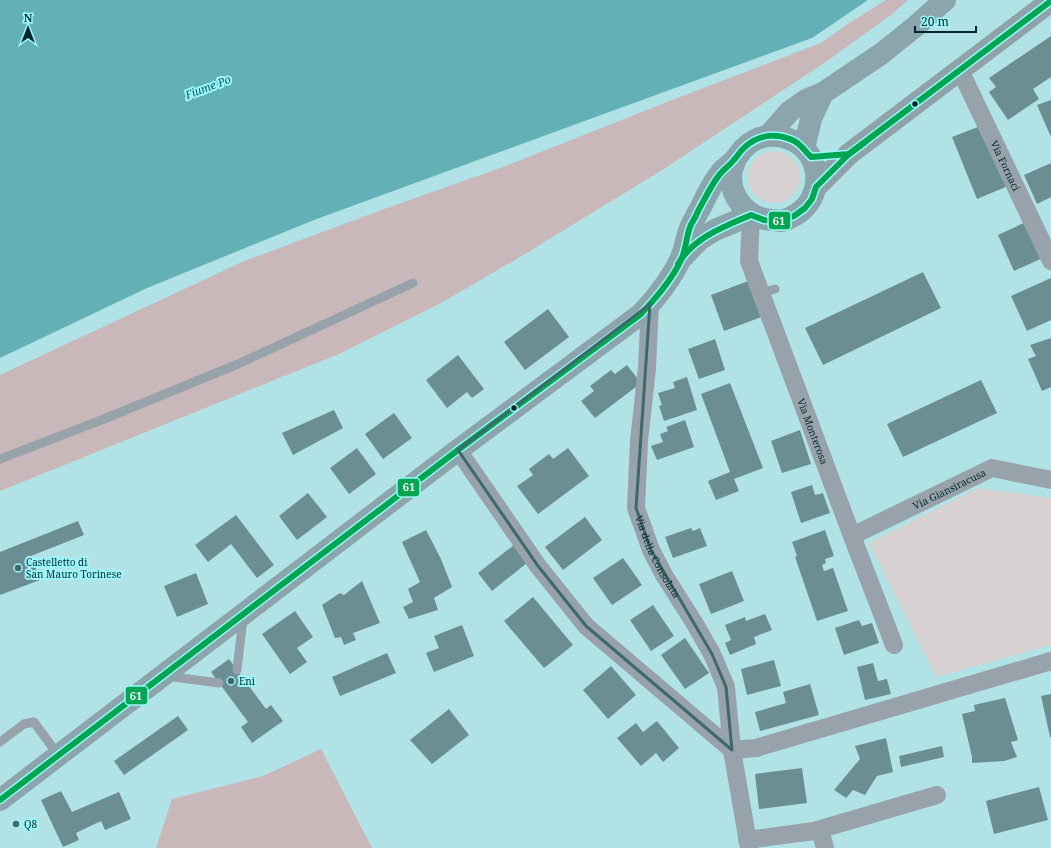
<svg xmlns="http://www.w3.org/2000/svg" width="1051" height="848" viewBox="0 0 1051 848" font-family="'Noto Serif',serif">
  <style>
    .green { fill: #d8d1d2 }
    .forest { fill: #c8b8b9 }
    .water { fill: #63b1b6 }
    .building { fill: #6b8e93 }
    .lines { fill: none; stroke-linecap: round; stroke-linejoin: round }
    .lane { stroke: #97a2aa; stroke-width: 9 }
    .street { stroke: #97a2aa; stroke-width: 18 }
    .secondary { stroke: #8fa2a9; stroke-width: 22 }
    .primary { stroke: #8ca4ac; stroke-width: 22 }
    .bus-1-casing { stroke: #9bf7fc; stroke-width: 9 }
    .bus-1 { stroke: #00a651; stroke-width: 6 }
    .marked { fill: none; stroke: #3e696c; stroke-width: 3; stroke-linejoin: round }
    .bus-dot { fill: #00282a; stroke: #9bf7fc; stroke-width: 1.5 }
    .poi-dot { fill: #3e696c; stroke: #9bf7fc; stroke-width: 1.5 }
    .labels { text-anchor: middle; stroke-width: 4; stroke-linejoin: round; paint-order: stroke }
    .street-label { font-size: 10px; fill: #00282a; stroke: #9bf7fc }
    .poi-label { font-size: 10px; fill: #00282a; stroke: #9bf7fc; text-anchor: start }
    .water-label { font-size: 11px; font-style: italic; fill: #05575b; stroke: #9bf7fc }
    .line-badge { stroke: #9bf7fc; stroke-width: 1.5 }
    .badge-label { font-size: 11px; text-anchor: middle; font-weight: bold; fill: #fff }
  </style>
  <rect width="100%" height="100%" fill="#b1e3e6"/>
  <g class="green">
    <circle cx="774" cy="177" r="26"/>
    <polygon points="978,488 1051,498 1051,645 936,677 869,543"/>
  </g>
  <g class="forest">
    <polygon points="886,0 908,0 891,15 827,61 667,167 525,254 441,303 339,354 0,491 0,375 242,262 384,209 503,167 667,102 821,43 846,25"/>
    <polygon points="321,749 372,848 156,848 172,799 263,776"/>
  </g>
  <polygon class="water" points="0,0 868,0 812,38 314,220 147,288 0,358"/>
  <g class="building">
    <polygon points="1051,36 1051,77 1033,89 1039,99 1008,120 989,92 996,87 989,78"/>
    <polygon points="1051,100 1051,137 1037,105"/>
    <polygon points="983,125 1008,186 977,199 952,137"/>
    <polygon points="1051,163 1051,197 1037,204 1024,175"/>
    <polygon points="1028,221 1045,257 1014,271 998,235"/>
    <polygon points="923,272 941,308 823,365 805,328"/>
    <polygon points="1051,278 1051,320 1027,331 1011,296"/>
    <polygon points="751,280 764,316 724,331 711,295"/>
    <polygon points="548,309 569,337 525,370 504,342"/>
    <polygon points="1051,338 1051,387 1042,391 1028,359 1036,356 1030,345"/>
    <polygon points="715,339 725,370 699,379 688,349"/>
    <polygon points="458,355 484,389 472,398 467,392 447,408 426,380"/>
    <polygon points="627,365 641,383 595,418 581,401 594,391 590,386 611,370 615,374"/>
    <polygon points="687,377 697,410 664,421 659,406 662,405 658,393 675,388 673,382"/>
    <polygon points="981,380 997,413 903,457 887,424"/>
    <polygon points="730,383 763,468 734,479 739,491 716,500 708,481 730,472 701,394"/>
    <polygon points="334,410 343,428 293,455 282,433"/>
    <polygon points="394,413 412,438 383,459 365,434"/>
    <polygon points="685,420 694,447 657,460 651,446 663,442 660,434 668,431 666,427"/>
    <polygon points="800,430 811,464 782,473 771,441"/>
    <polygon points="357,448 376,474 349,494 330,468"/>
    <polygon points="568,448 589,476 538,514 517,486 533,475 529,469 549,454 553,459"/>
    <polygon points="812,485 815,495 823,493 830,513 801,523 791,492"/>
    <polygon points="308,493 327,517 297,540 279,516"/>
    <polygon points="236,515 274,565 257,578 231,544 208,562 195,545"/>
    <polygon points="585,517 602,540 563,570 545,547"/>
    <polygon points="78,521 84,535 31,556 40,580 0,595 0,552"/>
    <polygon points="691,528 693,531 700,528 707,546 673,558 665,537"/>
    <polygon points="426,530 441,559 452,587 434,598 438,610 409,619 403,607 413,602 408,589 420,582 402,542"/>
    <polygon points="825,530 834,556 825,559 826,563 822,565 824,571 833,568 848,611 817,621 795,557 797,556 792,542"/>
    <polygon points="514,545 527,563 492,591 478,573"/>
    <polygon points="623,558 642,585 612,605 593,578"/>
    <polygon points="732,571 744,601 711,614 699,584"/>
    <polygon points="196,573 208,604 177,617 164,586"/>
    <polygon points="362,581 380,623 353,633 356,640 344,645 341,637 335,638 322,605 340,593 344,595"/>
    <polygon points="533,597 573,645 544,668 504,621"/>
    <polygon points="653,605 674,636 651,651 630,620"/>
    <polygon points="295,611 313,637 297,648 307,662 290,674 262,634"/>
    <polygon points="765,614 772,630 754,637 756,644 730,655 725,643 731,640 725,625 745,617 746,621"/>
    <polygon points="859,620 862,626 872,623 879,643 844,655 835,628"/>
    <polygon points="462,625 474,656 434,672 426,653 439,648 434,636"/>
    <polygon points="685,638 709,673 685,689 661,655"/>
    <polygon points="387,653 396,673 340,696 332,677"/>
    <polygon points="229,659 266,709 271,705 283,721 252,743 241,727 248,722 211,672"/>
    <polygon points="774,660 781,686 747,695 741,669"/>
    <polygon points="873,663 878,681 887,679 891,694 865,700 857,667"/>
    <polygon points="611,666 636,695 608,719 583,690"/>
    <polygon points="810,684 819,715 760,731 755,712 786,703 783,692"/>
    <polygon points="1051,694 1051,737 1050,737 1041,696"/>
    <polygon points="1005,698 1018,740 1011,742 1017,757 1004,761 972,763 972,757 962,714 975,711 974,705"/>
    <polygon points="449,709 469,735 432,764 410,740"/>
    <polygon points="178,716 188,730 124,775 114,761"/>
    <polygon points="657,721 679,748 663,762 656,753 641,766 617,738 636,723 643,732"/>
    <polygon points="886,738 893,772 877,776 865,795 853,790 846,798 834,790 860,759 855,746"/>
    <polygon points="942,746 944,757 901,767 899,756"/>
    <polygon points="802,768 807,803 759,809 755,774"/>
    <polygon points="1039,787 1048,820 994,834 986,801"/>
    <polygon points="61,791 72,812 119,792 131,819 105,830 101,821 76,833 79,840 63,847 41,800"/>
  </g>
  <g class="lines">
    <g class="lane">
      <polyline points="761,293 775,289"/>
      <polyline points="0,459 104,419 238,364 413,283"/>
      <polyline points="237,670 243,618"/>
      <polyline points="166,676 219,683"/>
      <polyline points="0,742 24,724 34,722 58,755"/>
    </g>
    <g class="street">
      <path id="s1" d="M960,70L1051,261"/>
      <path id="s2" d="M751,215L749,261L852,536L894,645"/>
      <path id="s3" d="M650,304L647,368L639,441L636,508L651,550L664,575L695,624L712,654L726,687L732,750L749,848"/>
      <polyline points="458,450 538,566 586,626 732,750"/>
      <path id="s4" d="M852,536L992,468L1051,480"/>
      <polyline points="732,750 756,748 1051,661"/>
      <polyline points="820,830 825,848"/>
      <polyline points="747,840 814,831 937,795"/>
    </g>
    <polyline class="secondary" points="816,187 849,154 1051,1"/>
    <g class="primary">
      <polyline points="768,136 790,111 806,100 823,93 881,54 916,26 945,0"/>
      <polyline points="804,148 811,119 823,93"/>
      <polyline points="682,258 699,240 715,230 751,215"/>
      <path d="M0,800L458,450L641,314C657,297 670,281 680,260C685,250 686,238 690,228C693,222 696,215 700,209C706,196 713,181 723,170C727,166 733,163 736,158C739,155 741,151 744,148C750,142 759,137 768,136C775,135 782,136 789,139C820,150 826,192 800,212C794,216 788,220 781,221C778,221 774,220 772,220C747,219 727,195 732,170C733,166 735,162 736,159"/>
    </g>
    <g class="bus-1-casing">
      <g id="bus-1">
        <path d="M678,264C693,238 725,226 751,215L764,220L781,221L794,216L805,208L812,199L816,187L849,154L864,143"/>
        <path d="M0,800L458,450L641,314C656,298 672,280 681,260C686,250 686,238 690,227C692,222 696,217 698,211C705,199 711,185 720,174C724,169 729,166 733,161C737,157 740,151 745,147C759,134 779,132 796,142C802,146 806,152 811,157L849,154L1051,1"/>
      </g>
    </g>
    <use href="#bus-1" class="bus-1"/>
  </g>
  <path class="marked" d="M650,304L636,508L651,550L712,654L726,687L732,750L586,626L538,566L458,450Z"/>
  <g class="bus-dot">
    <circle cx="915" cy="104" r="3.5"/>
    <circle cx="514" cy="408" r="3.5"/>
  </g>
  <g class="poi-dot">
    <circle cx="18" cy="568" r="4"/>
    <circle cx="231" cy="681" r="4"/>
    <circle cx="16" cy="824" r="4"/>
  </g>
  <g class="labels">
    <g class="street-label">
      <text dy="4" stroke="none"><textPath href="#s1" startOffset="106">Via Fornaci</textPath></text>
      <text dy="4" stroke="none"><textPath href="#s2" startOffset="228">Via Monterosa</textPath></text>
      <text dy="4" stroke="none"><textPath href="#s4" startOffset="108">Via Giansiracusa</textPath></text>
      <text dy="4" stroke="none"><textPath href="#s3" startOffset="258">Via della Consolata</textPath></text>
    </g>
    <g class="poi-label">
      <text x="26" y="566">Castelletto di<tspan x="26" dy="12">San Mauro Torinese</tspan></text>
      <text x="239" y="685">Eni</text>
      <text x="24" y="828">Q8</text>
    </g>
    <g class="water-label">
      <text transform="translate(208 87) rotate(-21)" y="4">Fiume Po</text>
    </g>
  </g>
  <g class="line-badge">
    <rect x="768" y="211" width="23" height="19" rx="4" fill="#00a651"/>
    <rect x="397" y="478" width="23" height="19" rx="4" fill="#00a651"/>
    <rect x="125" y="686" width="23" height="19" rx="4" fill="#00a651"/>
  </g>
  <g class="badge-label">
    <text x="779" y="225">61</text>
    <text x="409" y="491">61</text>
    <text x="136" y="700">61</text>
  </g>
  <g transform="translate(28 28)" stroke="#9bf7fc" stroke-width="3" paint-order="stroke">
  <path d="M0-3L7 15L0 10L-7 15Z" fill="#00282a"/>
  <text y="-6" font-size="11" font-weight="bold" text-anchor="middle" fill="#00282a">N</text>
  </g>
  <path d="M915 26v6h61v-6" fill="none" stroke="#00282a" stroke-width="2"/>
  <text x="921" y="26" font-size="12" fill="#00282a" stroke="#9bf7fc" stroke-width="3" paint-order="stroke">20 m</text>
</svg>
